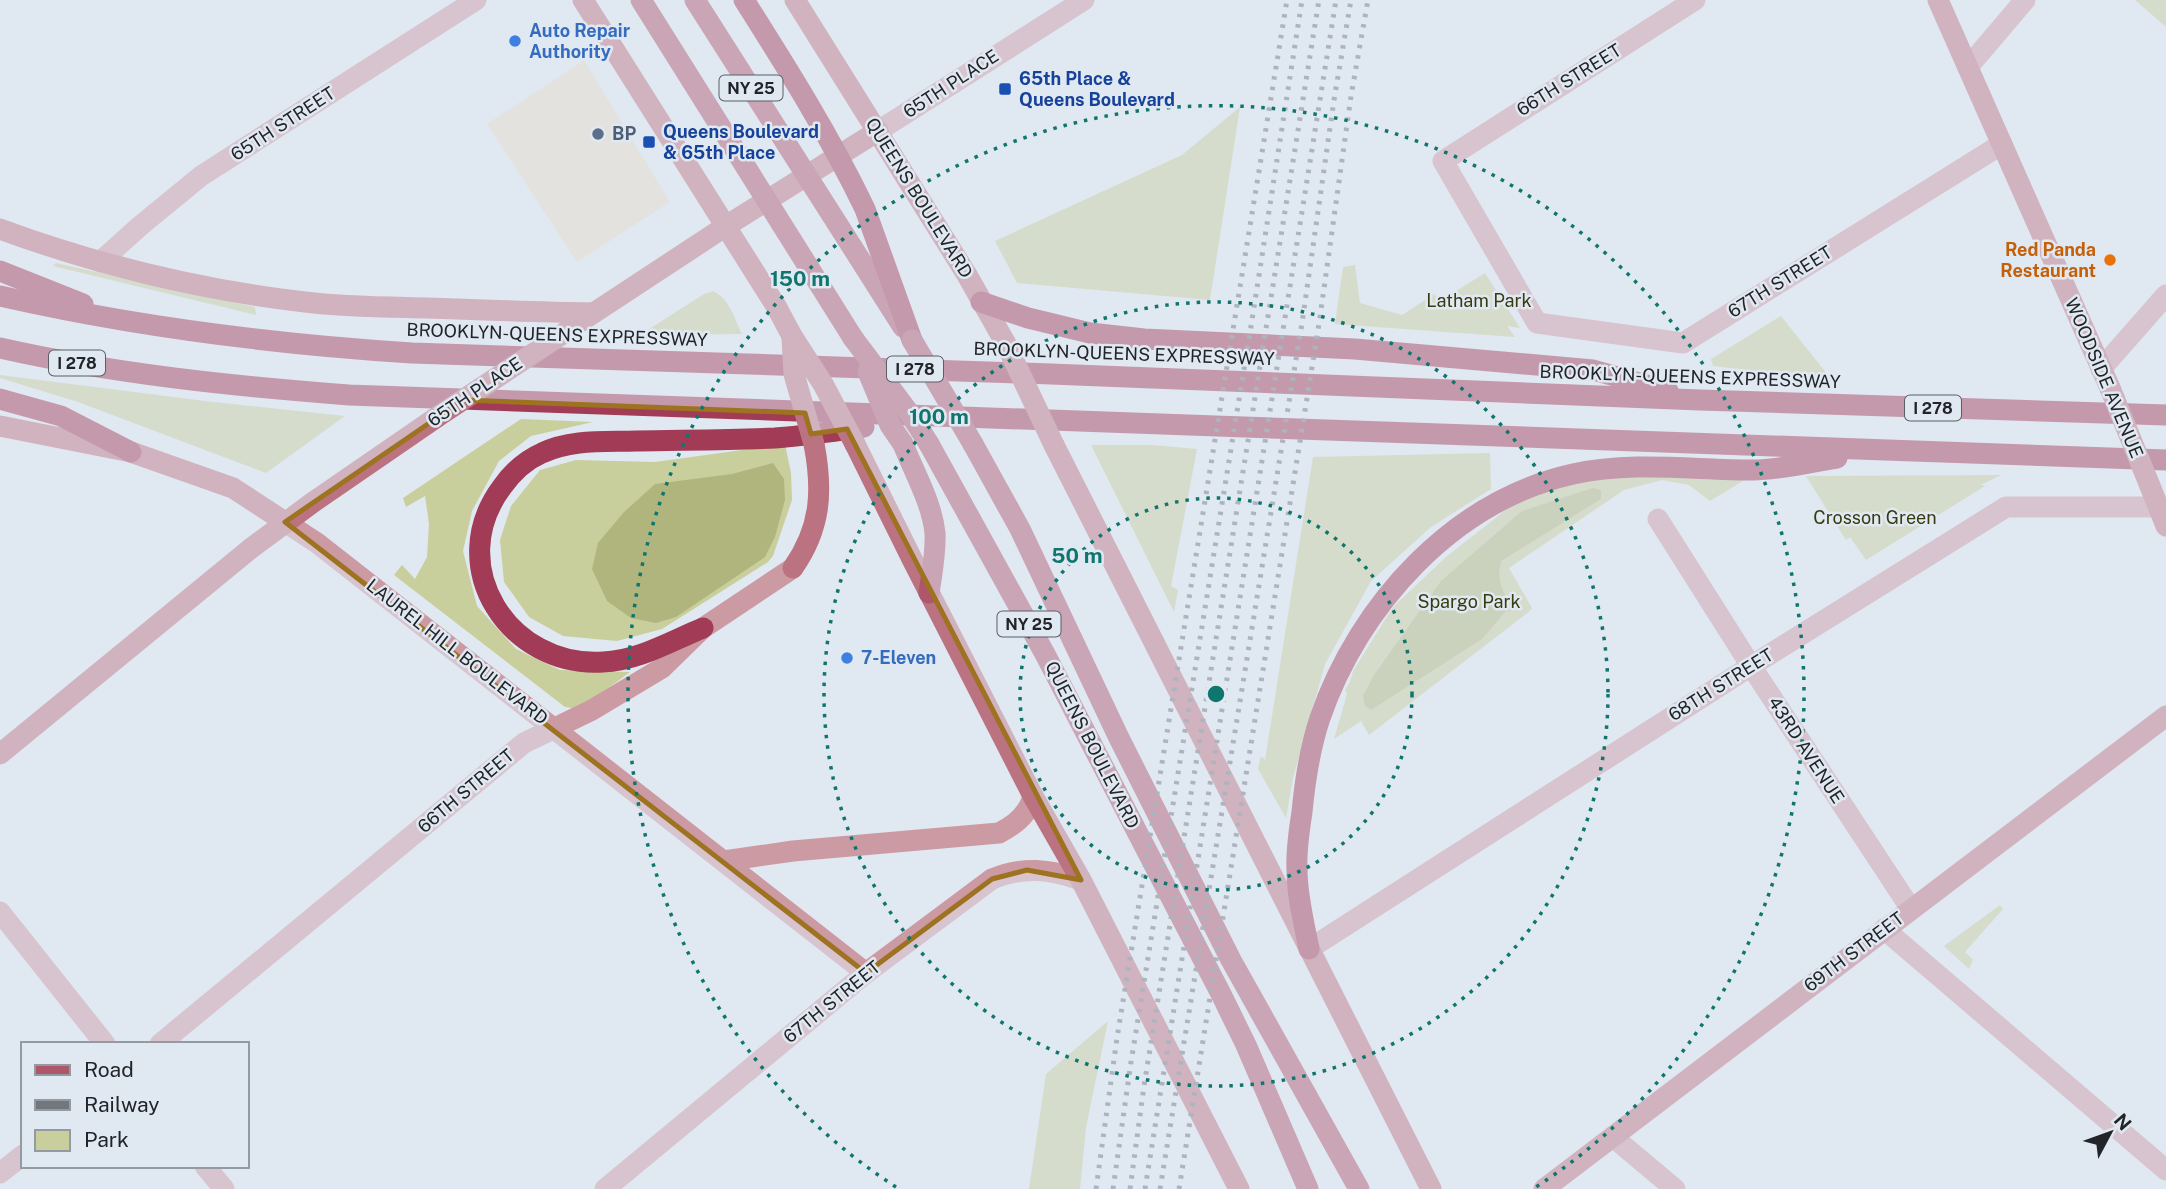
<svg xmlns="http://www.w3.org/2000/svg" width="2166" height="1189" viewBox="0 0 2166 1189" font-family="'Public Sans',sans-serif">
  <style>
    .commercial { fill: #e7dcc7 }
    .green { fill: #c9cf9c }
    .forest { fill: #afb57d }
    .lines { fill: none; stroke-linecap: round; stroke-linejoin: round }
    .street { stroke: #cc9aa3; stroke-width: 21 }
    .secondary { stroke: #bc7381; stroke-width: 21 }
    .primary { stroke: #ae566a; stroke-width: 21 }
    .highway { stroke: #a13b56; stroke-width: 21 }
    .rail { stroke: #72777e; stroke-width: 5; stroke-dasharray: 3.5 7; stroke-linecap: butt }
    .secondary-bridge { stroke: #bc7381; stroke-width: 21 }
    .primary-bridge { stroke: #ae566a; stroke-width: 21 }
    .marked { fill: none; stroke: #9d7221; stroke-width: 5; stroke-linejoin: round }
    .ring { fill: none; stroke: #0f766e; stroke-width: 3.5; stroke-dasharray: 3.5 7 }
    .shop-dot { fill: #3f7fe0; stroke: #e0e8f2; stroke-width: 2.5 }
    .transit-dot { fill: #1a4fb4; stroke: #e0e8f2; stroke-width: 2.5 }
    .service-dot { fill: #5c6f8a; stroke: #e0e8f2; stroke-width: 2.5 }
    .food-dot { fill: #e8710a; stroke: #e0e8f2; stroke-width: 2.5 }
    .labels { text-anchor: middle; stroke-width: 5; stroke-linejoin: round; paint-order: stroke }
    .shield { fill: #e0e8f2; stroke: #5a5f65; stroke-width: 2 }
    .shield-label { font-size: 16px; font-weight: bold; fill: #212428 }
    .shop-label { font-size: 18px; font-weight: bold; fill: #366cbe; stroke: #e0e8f2; text-anchor: start }
    .transit-label { font-size: 18px; font-weight: bold; fill: #164399; stroke: #e0e8f2; text-anchor: start }
    .street-label { font-size: 18px; fill: #212428; stroke: #e0e8f2 }
    .service-label { font-size: 18px; font-weight: bold; fill: #4e5e75; stroke: #e0e8f2; text-anchor: start }
    .food-label { font-size: 18px; font-weight: bold; fill: #c56008; stroke: #e0e8f2; text-anchor: end }
    .park-label { font-size: 18px; fill: #383b0f; stroke: #e0e8f2 }
    .centre { fill: #0f766e; stroke: #e0e8f2; stroke-width: 3.5 }
    .ring-label { font-size: 21px; text-anchor: middle; font-weight: bold; fill: #0f766e; stroke: #e0e8f2; stroke-width: 5; stroke-linejoin: round; paint-order: stroke }
  </style>
  <rect width="100%" height="100%" fill="#e0e8f2"/>
  <polygon class="commercial" points="584,60 670,202 577,262 487,124"/>
  <g class="green">
    <polygon points="2135,0 2166,0 2166,27"/>
    <polygon points="1240,107 1210,300 1017,283 995,241 1182,155"/>
    <polygon points="56,263 255,307 256,315 53,266"/>
    <polygon points="1355,265 1360,303 1402,315 1434,294 1440,301 1485,273 1520,328 1507,326 1515,337 1335,324 1343,267"/>
    <path d="M713,291C730,299 734,318 742,334L640,335L704,294Z"/>
    <polygon points="1781,316 1831,379 1713,366 1711,359"/>
    <polygon points="0,375 213,402 345,416 266,473 78,402 0,378"/>
    <polygon points="521,419 593,422 531,436 499,461 472,511 463,551 477,606 516,649 560,670 630,672 580,709 565,707 394,575 402,565 415,579 427,557 429,524 425,496 406,507 403,498"/>
    <polygon points="785,444 791,473 792,500 773,556 768,562 662,629 617,641 563,636 529,617 504,582 500,540 511,506 540,470 576,460 655,462"/>
    <polygon points="1091,445 1153,445 1197,449 1171,586 1178,590 1174,612"/>
    <polygon points="1490,453 1491,489 1431,527 1371,581 1325,664 1293,778 1286,818 1258,769 1261,756 1265,760 1313,457"/>
    <polygon points="2001,475 1981,485 1985,486 1866,560 1850,537 1846,540 1806,476"/>
    <polygon points="1751,476 1710,501 1689,485 1662,480 1624,490 1509,568 1532,608 1530,611 1369,735 1361,721 1334,739 1347,694 1345,690 1350,682 1353,671 1393,607 1446,557 1507,509 1569,480 1597,478"/>
    <polygon points="2000,905 2003,909 1965,952 1973,960 1969,969 1944,946"/>
    <polygon points="1108,1021 1086,1127 1080,1189 1029,1189 1046,1074"/>
  </g>
  <g class="forest">
    <polygon points="773,463 784,479 785,500 775,537 765,557 676,617 656,623 631,618 607,601 592,569 598,543 623,513 655,484 732,474"/>
    <path d="M1593,488L1601,490V499L1501,561C1496,583 1503,591 1514,610L1505,612L1482,639L1371,710L1365,706L1363,696L1374,675L1441,581L1522,511Z"/>
  </g>
  <g class="lines">
    <g class="street">
      <polyline points="1695,0 1443,161 1537,323 1683,343 2002,144"/>
      <polyline points="1968,67 2025,0"/>
      <polyline points="878,131 1084,0"/>
      <polyline points="100,262 140,226 201,176 476,0"/>
      <polyline points="2101,369 2166,295"/>
      <polyline points="1658,519 1751,666 1911,909"/>
      <polyline points="285,522 317,543 866,973"/>
      <path d="M724,861L793,851L999,833C1015,825 1029,813 1033,796"/>
      <polyline points="0,912 105,1044"/>
      <polyline points="1884,929 2166,1170"/>
      <polyline points="1309,949 1751,666 2006,507 2158,507"/>
      <polyline points="160,1044 524,743 592,710 662,668 703,628 793,568"/>
      <polyline points="1613,1137 1675,1189"/>
      <polyline points="205,1166 224,1189"/>
      <polyline points="0,1173 23,1155"/>
      <path d="M605,1189L866,973L992,879C1024,866 1049,869 1081,880"/>
    </g>
    <g class="secondary">
      <polyline points="583,0 776,306 792,336"/>
      <polyline points="795,0 967,275 1006,344"/>
      <polyline points="1938,0 2110,388"/>
      <path d="M0,229C98,265 201,290 305,302C345,307 386,307 427,308C482,310 537,312 592,313"/>
      <polyline points="580,322 726,226 878,131"/>
      <polyline points="0,426 131,452 233,488 285,522"/>
      <polyline points="855,444 912,559 1033,796 1081,880 1239,1189"/>
      <polyline points="1054,445 1431,1189"/>
      <polyline points="2150,486 2166,526"/>
      <path d="M793,568C821,528 823,491 814,444"/>
      <polyline points="0,754 250,549 312,503 437,417"/>
      <polyline points="1544,1189 2166,716"/>
    </g>
    <g class="primary">
      <polyline points="641,0 853,338"/>
      <polyline points="695,0 903,327"/>
      <path d="M903,444C914,472 932,503 935,533C936,553 932,573 929,593"/>
      <polyline points="929,444 1045,654 1222,996 1246,1045 1308,1189"/>
      <polyline points="973,444 1020,529 1119,738 1231,960 1359,1189"/>
    </g>
    <g class="highway">
      <path d="M744,0C787,68 830,136 865,209L912,340"/>
      <polyline points="0,271 83,304"/>
      <path d="M0,296C136,327 273,344 412,353L1051,374L1700,400L2166,415"/>
      <polyline points="981,302 1028,318 1090,333 1144,339 1355,349 1593,370 1668,391"/>
      <path d="M0,348C115,374 232,386 349,395L2166,460"/>
      <polyline points="0,399 61,416 131,452"/>
      <path d="M703,628C671,641 638,661 603,662C509,668 443,566 502,487C512,473 526,460 542,453C571,439 605,442 636,441C682,440 729,440 775,438C804,436 835,431 864,427"/>
      <path d="M1309,949C1304,923 1297,896 1297,870C1296,851 1299,831 1302,812C1305,780 1310,748 1320,718C1359,605 1453,501 1573,474C1633,461 1692,470 1753,470C1781,470 1810,462 1837,458"/>
    </g>
    <g class="rail">
      <polyline points="1096,1189 1117,1038 1287,0"/>
      <polyline points="1113,1189 1131,1062 1252,320 1302,0"/>
      <polyline points="1130,1189 1144,1086 1319,0"/>
      <polyline points="1145,1189 1336,0"/>
      <polyline points="1160,1189 1302,323 1334,100 1351,0"/>
      <polyline points="1179,1189 1319,324 1351,96 1368,0"/>
    </g>
    <g class="secondary-bridge">
      <polyline points="792,336 823,384 855,444"/>
      <polyline points="792,338 794,374 814,444"/>
      <polyline points="1006,344 1054,445"/>
      <polyline points="2110,388 2150,486"/>
      <polyline points="437,417 570,329"/>
    </g>
    <g class="primary-bridge">
      <polyline points="853,338 910,414 929,444"/>
      <polyline points="912,340 973,444"/>
      <polyline points="868,372 890,425 903,444"/>
    </g>
  </g>
  <path d="M0 0H2166V1189H0ZM463,400L805,413L811,434L847,429L1081,880L1027,870L992,879L866,973L285,522Z" fill="#e0e8f2" fill-opacity=".55" fill-rule="evenodd"/>
  <path class="marked" d="M463,400L805,413L811,434L847,429L1081,880L1027,870L992,879L866,973L285,522Z"/>
  <g class="ring">
    <circle cx="1216" cy="694" r="196"/>
    <circle cx="1216" cy="694" r="392"/>
    <path d="M896 1187A588 588 0 1 1 1536 1187"/>
  </g>
  <g class="shop-dot">
    <circle cx="515" cy="41" r="7"/>
    <circle cx="847" cy="658" r="7"/>
  </g>
  <g class="transit-dot">
    <rect x="998" y="82" width="14" height="14" rx="3.5"/>
    <rect x="642" y="135" width="14" height="14" rx="3.5"/>
  </g>
  <circle class="service-dot" cx="598" cy="134" r="7"/>
  <circle class="food-dot" cx="2110" cy="260" r="7"/>
  <g class="labels">
    <g class="shield">
      <rect x="719.5" y="75.5" width="63" height="25" rx="5"/>
      <rect x="49" y="350.5" width="56" height="25" rx="5"/>
      <rect x="887" y="356.5" width="56" height="25" rx="5"/>
      <rect x="1905" y="395.5" width="56" height="25" rx="5"/>
      <rect x="997.5" y="611.5" width="63" height="25" rx="5"/>
    </g>
    <g class="shield-label">
      <text x="751" y="94">NY 25</text>
      <text x="77" y="369">I 278</text>
      <text x="915" y="375">I 278</text>
      <text x="1933" y="414">I 278</text>
      <text x="1029" y="630">NY 25</text>
    </g>
    <g class="shop-label">
      <text x="529" y="37">Auto Repair<tspan x="529" dy="21">Authority</tspan></text>
      <text x="861" y="664">7-Eleven</text>
    </g>
    <g class="transit-label">
      <text x="1019" y="85">65th Place &amp;<tspan x="1019" dy="21">Queens Boulevard</tspan></text>
      <text x="663" y="138">Queens Boulevard<tspan x="663" dy="21">&amp; 65th Place</tspan></text>
    </g>
    <g class="street-label">
      <text transform="translate(1569 80) rotate(-32)" y="6">66TH STREET</text>
      <text transform="translate(951 84) rotate(-33)" y="6">65TH PLACE</text>
      <text transform="translate(283 124) rotate(-33)" y="6">65TH STREET</text>
      <text transform="translate(919 198) rotate(58)" y="6">QUEENS BOULEVARD</text>
      <text transform="translate(1780 282) rotate(-32)" y="6">67TH STREET</text>
      <text transform="translate(557 335) rotate(2)" y="6">BROOKLYN-QUEENS EXPRESSWAY</text>
      <text transform="translate(1124 354) rotate(2)" y="6">BROOKLYN-QUEENS EXPRESSWAY</text>
      <text transform="translate(1690 377) rotate(2)" y="6">BROOKLYN-QUEENS EXPRESSWAY</text>
      <text transform="translate(2104 378) rotate(67)" y="6">WOODSIDE AVENUE</text>
      <text transform="translate(475 392) rotate(-34)" y="6">65TH PLACE</text>
      <text transform="translate(457 652) rotate(38)" y="6">LAUREL HILL BOULEVARD</text>
      <text transform="translate(1721 685) rotate(-32)" y="6">68TH STREET</text>
      <text transform="translate(1092 745) rotate(63)" y="6">QUEENS BOULEVARD</text>
      <text transform="translate(1806 750) rotate(57)" y="6">43RD AVENUE</text>
      <text transform="translate(466 791) rotate(-40)" y="6">66TH STREET</text>
      <text transform="translate(1854 952) rotate(-37)" y="6">69TH STREET</text>
      <text transform="translate(832 1002) rotate(-39)" y="6">67TH STREET</text>
    </g>
    <g class="service-label">
      <text x="612" y="140">BP</text>
    </g>
    <g class="food-label">
      <text x="2096" y="256">Red Panda<tspan x="2096" dy="21">Restaurant</tspan></text>
    </g>
    <g class="park-label">
      <text x="1479" y="307">Latham Park</text>
      <text x="1875" y="524">Crosson Green</text>
      <text x="1469" y="608">Spargo Park</text>
    </g>
  </g>
  <circle cx="1216" cy="694" r="10" class="centre"/>
  <g class="ring-label">
    <text x="800" y="286">150 m</text>
    <text x="939" y="424">100 m</text>
    <text x="1077" y="563">50 m</text>
  </g>
  <rect x="21" y="1042" width="228" height="126" fill="#e0e8f2" stroke="#949aa1" stroke-width="2"/>
  <rect x="35" y="1065" width="35" height="10" fill="#ae566a" stroke="#949aa1" stroke-width="2"/>
  <text x="84" y="1077" font-size="21" fill="#212428">Road</text>
  <rect x="35" y="1100" width="35" height="10" fill="#72777e" stroke="#949aa1" stroke-width="2"/>
  <text x="84" y="1112" font-size="21" fill="#212428">Railway</text>
  <rect x="35" y="1130" width="35" height="21" fill="#c9cf9c" stroke="#949aa1" stroke-width="2"/>
  <text x="84" y="1147" font-size="21" fill="#212428">Park</text>
  <g transform="translate(2110 1133) rotate(49)" stroke="#e0e8f2" stroke-width="5" paint-order="stroke">
  <path d="M0-5L12 26L0 18L-12 26Z" fill="#212428"/>
  <text y="-10" font-size="19" font-weight="bold" text-anchor="middle" fill="#212428">N</text>
  </g>
</svg>
